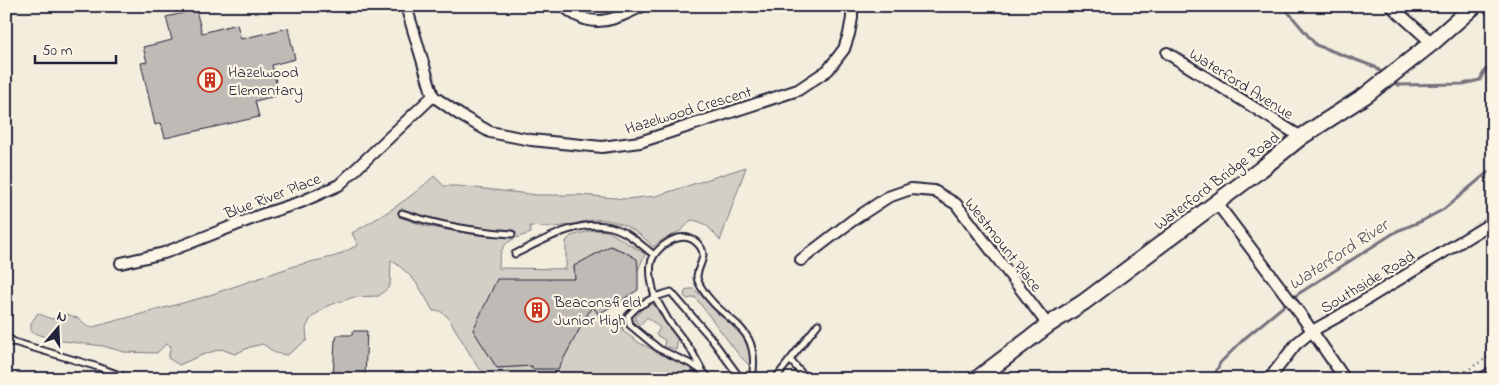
<svg xmlns="http://www.w3.org/2000/svg" width="1499" height="385" viewBox="0 0 1499 385" font-family="'Indie Flower',sans-serif">
  <style>
    .green { fill: #d4cfc6; stroke: #7b7880; fill-rule: evenodd }
    .lines { fill: none; stroke-linecap: round; stroke-linejoin: round }
    .stream { stroke: #75727b; stroke-width: 3 }
    .building { fill: #bfbab6; stroke: #22223b }
    .service-casing { stroke: #22223b; stroke-width: 9 }
    .minor-casing { stroke: #22223b; stroke-width: 14 }
    .secondary-casing { stroke: #22223b; stroke-width: 19 }
    .path { stroke: #22223b; stroke-width: 2; stroke-dasharray: 1 4; stroke-linecap: butt }
    .service { stroke: #fcf5e5; stroke-width: 5 }
    .minor { stroke: #fcf5e5; stroke-width: 10 }
    .secondary { stroke: #fcf5e5; stroke-width: 15 }
    .labels { text-anchor: middle; stroke-width: 4.5; stroke-linejoin: round; paint-order: stroke }
    .poi-label { font-size: 16px; fill: #22223b; stroke: #fcf5e5; text-anchor: start }
    .street-label { font-size: 16px; fill: #22223b; stroke: #fcf5e5 }
    .water-label { font-size: 18px; font-style: italic; fill: #525160; stroke: #fcf5e5 }
  </style>
  <rect width="100%" height="100%" fill="#f3edde"/>
  <filter id="ink" filterUnits="userSpaceOnUse"><feTurbulence type="fractalNoise" baseFrequency=".02" numOctaves="2"/><feDisplacementMap in="SourceGraphic" scale="10" xChannelSelector="R" yChannelSelector="G"/><feConvolveMatrix kernelMatrix="1 2 1 2 8 2 1 2 1" color-interpolation-filters="sRGB"/></filter>
  <g filter="url(#ink)">
    <g class="green">
      <path d="M746,167L720,241C712,230 705,221 691,220L682,230L662,240L653,247C638,230 615,217 592,220C584,221 576,224 569,225C556,228 543,227 530,226L531,233C508,240 499,243 499,268L566,269V241L571,236L593,230L608,231L645,254L638,270L636,259L625,252L610,246L574,266L575,279L473,329L497,368L532,366V369H558L592,306L603,321L605,320L612,325L619,323L622,326L624,332L641,344L685,364L701,379H491L477,366L448,317L440,311H433C420,287 414,276 391,260L390,286L379,296L354,297L327,306L311,318L306,328L307,340L287,355L275,353L263,344L250,347L235,354L221,349L202,355L179,365L168,358L171,346L166,344L157,353L124,352L103,346L55,340L31,332V323L38,313C50,319 55,322 67,314L79,319L89,328L201,298L294,266L336,256L358,245L352,233C382,216 409,200 434,176L444,186H458L538,195H581L626,199L656,196ZM402,211L435,221L512,232L508,237L485,236L429,227L399,217Z"/>
      <path d="M689,289H694C714,308 755,335 750,366L739,355L695,297L688,299L685,297L684,294L686,290Z"/>
      <polygon points="650,304 657,306 678,340 676,341 677,346 676,350 668,347 666,349 664,346 665,340 656,335 660,328 647,317 640,325 636,322 635,317 646,305"/>
    </g>
    <g class="lines">
      <g class="stream">
        <polyline points="1283,6 1316,45 1375,67 1385,75"/>
        <polyline points="1392,80 1398,85 1463,84 1480,80 1485,70 1493,67"/>
        <polyline points="1213,379 1220,363 1245,338 1298,294 1397,231 1422,221 1444,209 1493,168"/>
      </g>
    </g>
    <g class="building">
      <polygon points="196,10 202,33 237,24 241,39 288,28 295,59 272,65 279,95 255,101 259,117 165,138 161,123 155,125 141,63 147,62 143,47 172,40 166,17"/>
      <polygon points="610,246 625,252 637,259 638,270 638,290 599,314 592,306 558,369 532,369 532,366 497,368 473,330 497,279 575,279 574,266"/>
      <polygon points="353,331 367,331 365,379 333,379 335,340 336,340 337,335 352,335"/>
    </g>
    <g class="lines">
      <g class="service-casing">
        <g id="service">
          <path d="M402,213C440,226 472,231 512,234"/>
          <path d="M515,254C544,240 578,219 611,227C627,231 641,245 654,255"/>
          <polyline points="6,336 14,342 98,367 130,379"/>
          <polyline points="6,343 14,342"/>
          <polyline points="790,360 805,377 804,379"/>
          <path d="M703,372L693,365L659,349L630,325L628,316L637,307L655,297C652,286 649,274 651,263C654,247 681,229 696,242C711,255 697,265 697,277C697,280 700,285 701,287C723,325 762,322 752,379"/>
          <polyline points="710,379 703,372 691,350 668,320 655,297 671,292 710,337 741,379"/>
          <polyline points="775,379 818,324"/>
        </g>
      </g>
      <g class="minor-casing">
        <g id="minor">
          <polyline points="406,6 433,96 460,115 490,132 531,140 602,147 640,142 798,90 828,70 844,49 849,34 852,18 852,6"/>
          <path d="M564,6C591,31 614,20 642,6"/>
          <polyline points="1391,6 1432,43"/>
          <polyline points="1167,53 1301,137"/>
          <polyline points="1216,202 1301,315 1345,379"/>
          <polyline points="801,260 853,220 888,197 911,189 934,191 956,204 1048,325"/>
          <polyline points="121,263 164,253 261,215 301,202 339,185 433,96"/>
          <polyline points="1269,379 1296,344 1312,331 1339,316 1493,222"/>
          <polyline points="1482,379 1493,372"/>
        </g>
      </g>
      <g class="secondary-casing">
        <polyline id="secondary" points="977,379 1048,325 1084,302 1260,170 1301,137 1366,95 1432,43 1474,6"/>
      </g>
      <polyline class="path" points="1453,379 1493,354"/>
      <use href="#service" class="service"/>
      <use href="#minor" class="minor"/>
      <use href="#secondary" class="secondary"/>
    </g>
  </g>
  <defs>
    <g id="building-ring" transform="scale(1.25)"><circle r="9.5" fill="#fcf5e5" stroke="#c8321e" stroke-width="1.5"/><path d="M-4-6H4V6H1V3H-1V6H-4ZM-2.5-4.3h1.7v1.8h-1.7ZM.8-4.3h1.7v1.8H.8ZM-2.5-1h1.7V.8h-1.7ZM.8-1h1.7V.8H.8Z" fill="#c8321e"/></g>
  </defs>
  <g fill-rule="evenodd">
    <use href="#building-ring" x="210" y="80"/>
    <use href="#building-ring" x="537" y="310"/>
  </g>
  <g class="labels">
    <g class="poi-label">
      <text x="228" y="77">Hazelwood<tspan x="228" dy="18">Elementary</tspan></text>
      <text x="554" y="307">Beaconsfield<tspan x="554" dy="18">Junior High</tspan></text>
    </g>
    <g class="street-label">
      <text transform="translate(1242 83) rotate(32)" y="6">Waterford Avenue</text>
      <text transform="translate(688 109) rotate(-17)" y="6">Hazelwood Crescent</text>
      <text transform="translate(1216 180) rotate(-37)" y="6">Waterford Bridge Road</text>
      <text transform="translate(272 195) rotate(-21)" y="6">Blue River Place</text>
      <text transform="translate(1004 244) rotate(52)" y="6">Westmount Place</text>
      <text transform="translate(1367 281) rotate(-31)" y="6">Southside Road</text>
    </g>
    <g class="water-label">
      <text transform="translate(1338 254) rotate(-33)" y="6">Waterford River</text>
    </g>
  </g>
  <rect width="1499" height="385" fill="none" stroke="#fcf5e5" stroke-width="25"/>
  <rect x="12" y="12" width="1474" height="360" fill="none" stroke="#22223b" stroke-width="2" filter="url(#ink)"/>
  <g transform="translate(58 328) rotate(19)" stroke="#fcf5e5" stroke-width="4" paint-order="stroke">
  <path d="M0-4L9 19L0 12L-9 19Z" fill="#22223b"/>
  <text y="-8" font-size="14" font-weight="bold" text-anchor="middle" fill="#22223b">N</text>
  </g>
  <path d="M35 55v8h81v-8" fill="none" stroke="#22223b" stroke-width="2.5"/>
  <text x="42" y="55" font-size="15" fill="#22223b" stroke="#fcf5e5" stroke-width="4" paint-order="stroke">50 m</text>
</svg>
